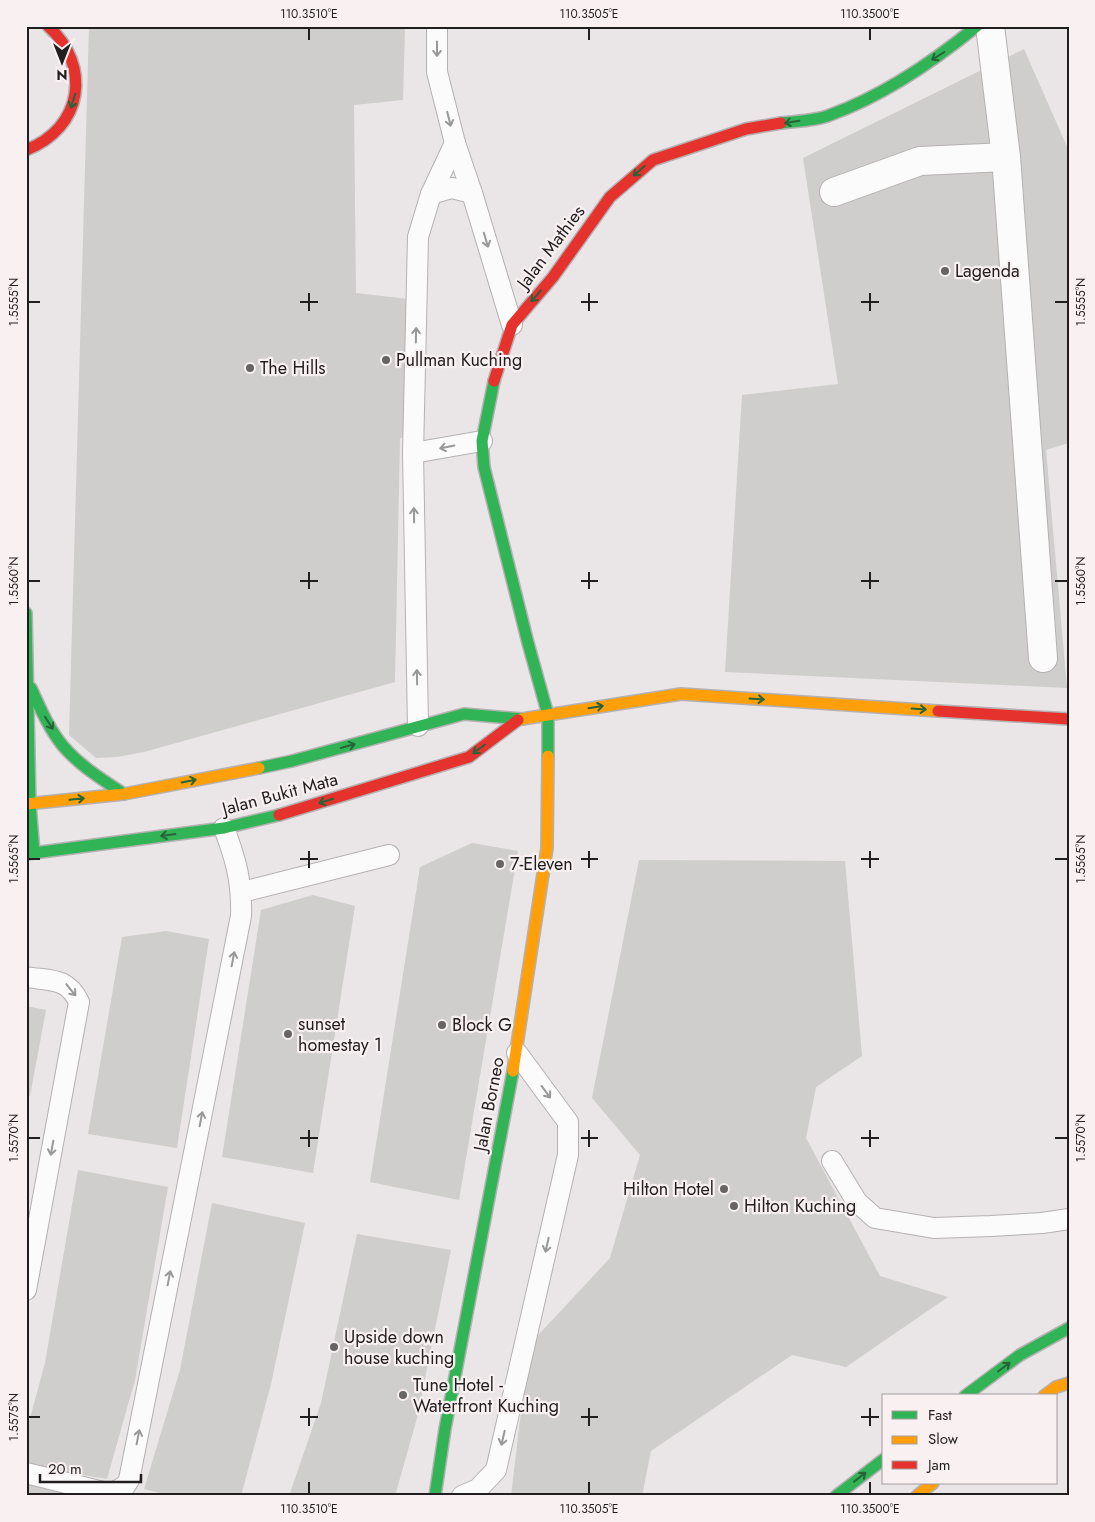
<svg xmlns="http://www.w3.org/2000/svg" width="1095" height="1522" viewBox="0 0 1095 1522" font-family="Jost,sans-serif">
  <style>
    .building { fill: #d0cdcd }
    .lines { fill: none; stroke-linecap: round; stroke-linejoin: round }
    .lane-casing { stroke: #b5b1b2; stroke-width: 22 }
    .street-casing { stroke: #b5b1b2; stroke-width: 30 }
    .fast-casing { stroke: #b5b1b2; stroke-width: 14 }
    .slow-casing { stroke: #b5b1b2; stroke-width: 14 }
    .jam-casing { stroke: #b5b1b2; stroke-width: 14 }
    .lane { stroke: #fcfbfb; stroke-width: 20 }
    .street { stroke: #fcfbfb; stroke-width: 28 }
    .fast { stroke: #30b455; stroke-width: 11 }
    .slow { stroke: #ff9f0a; stroke-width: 11 }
    .jam { stroke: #e5322d; stroke-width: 11 }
    .oneway { stroke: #999898 }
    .oneway2 { stroke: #286237 }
    .ticks { fill: none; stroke: #211e1f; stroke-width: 2 }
    .poi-dot { fill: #676465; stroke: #f9f0f2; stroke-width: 2 }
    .labels { text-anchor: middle; stroke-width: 4.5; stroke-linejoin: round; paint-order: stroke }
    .street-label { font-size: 18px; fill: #211e1f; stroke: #f9f0f2 }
    .poi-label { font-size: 18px; fill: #211e1f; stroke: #f9f0f2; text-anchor: start }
    .neatline { fill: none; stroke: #211e1f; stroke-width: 2 }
    .ticks-label { font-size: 12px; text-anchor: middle; fill: #211e1f }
  </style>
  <rect width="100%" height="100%" fill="#eae5e6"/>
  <g class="building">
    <polygon points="89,26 405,26 403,100 354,105 356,293 417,300 424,436 400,438 395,682 144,752 117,757 96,758 69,735"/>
    <polygon points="1024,49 1069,151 1069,443 1046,450 1067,688 725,672 742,395 838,384 803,158"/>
    <polygon points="472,843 518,851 459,1200 370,1182 420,867"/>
    <polygon points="639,860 845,861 862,1056 816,1087 806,1138 880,1276 948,1297 846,1367 792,1355 651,1451 642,1496 511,1496 529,1345 610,1258 640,1155 592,1098"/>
    <polygon points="313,895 355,906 313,1173 222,1157 261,910"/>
    <polygon points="166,931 209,939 177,1148 88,1134 122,937"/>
    <polygon points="26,1006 46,1010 30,1096 26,1095"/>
    <polygon points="78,1170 168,1187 135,1380 107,1479 26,1465 26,1433 45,1363"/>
    <polygon points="212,1203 305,1223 271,1384 241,1496 172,1496 144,1489 180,1370"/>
    <polygon points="357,1234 451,1250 417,1418 395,1496 289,1496 321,1403"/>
    <polygon points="26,1480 90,1496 26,1496"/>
  </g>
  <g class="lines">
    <g class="lane-casing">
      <g id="lane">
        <polyline points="437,26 437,72 455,143 472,193 512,325"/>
        <polyline points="431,194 452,188 472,193"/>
        <polyline points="413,453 482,441"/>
        <polyline points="418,726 413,453 418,237 431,194 455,143"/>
        <polyline points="242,892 389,855"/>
        <path d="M26,977C51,981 67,977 79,1002L26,1290"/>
        <polyline points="832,1161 857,1202 875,1218 934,1228 991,1226 1042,1223 1069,1219"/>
        <path d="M26,1473L111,1494L125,1486L129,1480L241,916C242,881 236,860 224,828"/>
        <polyline points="462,1496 478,1489 496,1470 568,1155 568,1122 517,1053"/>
      </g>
    </g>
    <g class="street-casing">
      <g id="street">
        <polyline points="990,26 1006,157 1043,658"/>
        <polyline points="834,192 920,161 1006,157"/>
      </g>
    </g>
    <g class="fast-casing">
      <g id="fast">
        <path d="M781,123C797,121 816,121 830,115C883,96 934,61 977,26"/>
        <polyline points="494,381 482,441 484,467 528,643 548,715 548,756"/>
        <polyline points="26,613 30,804 34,853"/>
        <path d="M31,688C40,708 49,729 63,746C80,766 103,780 124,794"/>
        <polyline points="259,768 292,761 464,714 522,719"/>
        <polyline points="26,854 224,828 279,815"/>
        <polyline points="965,1396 1020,1355 1069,1328"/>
        <polyline points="435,1496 445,1429 513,1071"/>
        <polyline points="836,1496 884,1459"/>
      </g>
    </g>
    <g class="slow-casing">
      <g id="slow">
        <polyline points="522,719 681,694 938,711"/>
        <polyline points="26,804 124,794 259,768"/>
        <polyline points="513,1071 547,848 548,756"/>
        <polyline points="1044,1396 1056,1387 1069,1383"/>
        <polyline points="917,1496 933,1483"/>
      </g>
    </g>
    <g class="jam-casing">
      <g id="jam">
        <path d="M26,150C83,128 92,66 48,26"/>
        <polyline points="494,381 512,325 553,277 610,197 653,160 746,129 781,123"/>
        <polyline points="938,711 1069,719"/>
        <polyline points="279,815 469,757 518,720"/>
      </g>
    </g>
    <use href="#lane" class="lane"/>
    <use href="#street" class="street"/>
    <use href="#fast" class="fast"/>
    <use href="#slow" class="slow"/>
    <use href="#jam" class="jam"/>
  </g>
  <defs><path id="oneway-shaft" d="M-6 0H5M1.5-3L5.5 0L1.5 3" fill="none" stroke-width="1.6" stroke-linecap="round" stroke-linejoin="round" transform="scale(1.25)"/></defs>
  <g class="oneway">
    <use href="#oneway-shaft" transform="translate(437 49) rotate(90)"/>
    <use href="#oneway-shaft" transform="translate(449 119) rotate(76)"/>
    <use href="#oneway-shaft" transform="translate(486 240) rotate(73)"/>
    <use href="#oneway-shaft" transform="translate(416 335) rotate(-89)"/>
    <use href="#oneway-shaft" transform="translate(447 447) rotate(169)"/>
    <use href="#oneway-shaft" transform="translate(414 515) rotate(-91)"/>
    <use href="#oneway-shaft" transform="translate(417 677) rotate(-91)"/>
    <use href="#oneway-shaft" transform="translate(233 959) rotate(-79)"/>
    <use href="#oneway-shaft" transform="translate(71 990) rotate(51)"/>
    <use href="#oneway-shaft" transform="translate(546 1092) rotate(54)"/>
    <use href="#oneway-shaft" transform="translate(201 1119) rotate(-79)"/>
    <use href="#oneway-shaft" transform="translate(52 1148) rotate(100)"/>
    <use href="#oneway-shaft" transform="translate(547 1245) rotate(103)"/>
    <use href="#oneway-shaft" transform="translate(169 1278) rotate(-79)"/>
    <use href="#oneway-shaft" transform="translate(138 1437) rotate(-79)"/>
    <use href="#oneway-shaft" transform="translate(503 1438) rotate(103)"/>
  </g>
  <g class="oneway2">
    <use href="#oneway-shaft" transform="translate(938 56) rotate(148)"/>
    <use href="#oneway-shaft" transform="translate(73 101) rotate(107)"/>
    <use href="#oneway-shaft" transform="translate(792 122) rotate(171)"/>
    <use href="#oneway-shaft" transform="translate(639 171) rotate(139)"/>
    <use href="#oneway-shaft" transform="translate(536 296) rotate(131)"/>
    <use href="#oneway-shaft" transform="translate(757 699) rotate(4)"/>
    <use href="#oneway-shaft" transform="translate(596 707) rotate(-9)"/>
    <use href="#oneway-shaft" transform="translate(919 709) rotate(4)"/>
    <use href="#oneway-shaft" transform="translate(49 723) rotate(57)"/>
    <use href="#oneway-shaft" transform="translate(348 746) rotate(-16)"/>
    <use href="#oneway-shaft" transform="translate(479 749) rotate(143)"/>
    <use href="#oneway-shaft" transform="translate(189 781) rotate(-11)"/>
    <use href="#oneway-shaft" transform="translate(77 799) rotate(-6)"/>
    <use href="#oneway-shaft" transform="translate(326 801) rotate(163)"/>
    <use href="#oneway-shaft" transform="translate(168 835) rotate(172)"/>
    <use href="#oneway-shaft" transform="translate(1004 1367) rotate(-37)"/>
    <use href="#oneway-shaft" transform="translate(860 1477) rotate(-38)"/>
  </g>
  <path class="ticks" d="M309,28V40M589,28V40M870,28V40M309,293V311M589,293V311M870,293V311M28,302H40M300,302H318M581,302H598M861,302H879M1055,302H1068M309,572V589M589,572V589M870,572V589M28,581H40M300,581H318M581,581H598M861,581H879M1055,581H1068M309,851V868M589,851V868M870,851V868M28,859H40M300,859H318M581,859H598M861,859H879M1055,859H1068M309,1130V1147M589,1130V1147M870,1130V1147M28,1138H40M300,1138H318M581,1138H598M861,1138H879M1055,1138H1068M309,1408V1426M589,1408V1426M870,1408V1426M28,1417H40M300,1417H318M581,1417H598M861,1417H879M309,1482V1494M589,1482V1494M870,1482V1494"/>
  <g class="poi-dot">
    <circle cx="945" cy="271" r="5"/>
    <circle cx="386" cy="360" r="5"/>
    <circle cx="250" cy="368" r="5"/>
    <circle cx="500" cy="864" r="5"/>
    <circle cx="442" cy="1025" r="5"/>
    <circle cx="288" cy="1034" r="5"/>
    <circle cx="724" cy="1189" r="5"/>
    <circle cx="734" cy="1206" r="5"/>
    <circle cx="334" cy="1347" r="5"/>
    <circle cx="403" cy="1395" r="5"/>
  </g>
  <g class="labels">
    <g class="street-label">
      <text transform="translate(551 247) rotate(-53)" y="6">Jalan Mathies</text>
      <text transform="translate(280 794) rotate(-15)" y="6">Jalan Bukit Mata</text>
      <text transform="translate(489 1104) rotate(-79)" y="6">Jalan Borneo</text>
    </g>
    <g class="poi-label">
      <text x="955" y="277">Lagenda</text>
      <text x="396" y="366">Pullman Kuching</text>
      <text x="260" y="374">The Hills</text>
      <text x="510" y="870">7-Eleven</text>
      <text x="298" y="1030">sunset<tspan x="298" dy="21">homestay 1</tspan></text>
      <text x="452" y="1031">Block G</text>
      <text x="714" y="1195" text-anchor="end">Hilton Hotel</text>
      <text x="744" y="1212">Hilton Kuching</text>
      <text x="344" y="1343">Upside down<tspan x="344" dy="21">house kuching</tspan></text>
      <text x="413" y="1391">Tune Hotel -<tspan x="413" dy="21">Waterfront Kuching</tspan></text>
    </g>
  </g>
  <rect width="1095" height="1522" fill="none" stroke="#f9f0f2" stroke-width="55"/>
  <rect x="882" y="1394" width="175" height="90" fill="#f9f0f2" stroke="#a39c9e"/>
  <rect x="892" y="1411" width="25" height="8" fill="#30b455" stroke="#a39c9e"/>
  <text x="928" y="1420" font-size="15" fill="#211e1f">Fast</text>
  <rect x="892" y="1436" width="25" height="8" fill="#ff9f0a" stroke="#a39c9e"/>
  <text x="928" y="1444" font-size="15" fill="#211e1f">Slow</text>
  <rect x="892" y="1461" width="25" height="8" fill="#e5322d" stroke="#a39c9e"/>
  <text x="928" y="1470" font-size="15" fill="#211e1f">Jam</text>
  <g transform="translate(62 62) rotate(180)" stroke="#f9f0f2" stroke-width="4" paint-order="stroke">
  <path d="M0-4L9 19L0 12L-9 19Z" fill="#211e1f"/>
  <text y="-8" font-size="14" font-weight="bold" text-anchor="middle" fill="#211e1f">N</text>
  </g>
  <path d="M40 1474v8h101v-8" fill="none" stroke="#211e1f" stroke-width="2.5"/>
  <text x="48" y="1474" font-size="15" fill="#211e1f" stroke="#f9f0f2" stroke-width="4" paint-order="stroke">20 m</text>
  <rect x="28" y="28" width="1040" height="1466" class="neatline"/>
  <g class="ticks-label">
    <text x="309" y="18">110.3510°E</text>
    <text x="589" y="18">110.3505°E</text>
    <text x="870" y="18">110.3500°E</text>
    <text transform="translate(1081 302) rotate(-90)" y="4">1.5555°N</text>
    <text transform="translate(14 302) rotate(-90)" y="4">1.5555°N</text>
    <text transform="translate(1081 581) rotate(-90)" y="4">1.5560°N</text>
    <text transform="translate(14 581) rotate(-90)" y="4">1.5560°N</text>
    <text transform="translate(14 859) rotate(-90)" y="4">1.5565°N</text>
    <text transform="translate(1081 859) rotate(-90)" y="4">1.5565°N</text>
    <text transform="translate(14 1138) rotate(-90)" y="4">1.5570°N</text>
    <text transform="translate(1081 1138) rotate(-90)" y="4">1.5570°N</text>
    <text transform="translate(14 1417) rotate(-90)" y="4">1.5575°N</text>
    <text x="309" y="1513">110.3510°E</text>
    <text x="589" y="1513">110.3505°E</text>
    <text x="870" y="1513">110.3500°E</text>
  </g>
</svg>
